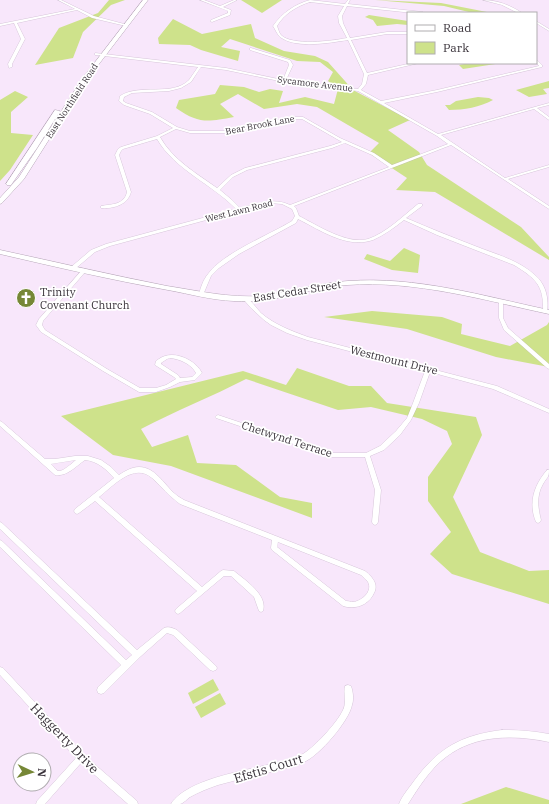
<svg xmlns="http://www.w3.org/2000/svg" width="549" height="804" viewBox="0 0 549 804" font-family="'IBM Plex Serif',serif">
  <style>
    .green { fill: #cee28b }
    .lines { fill: none; stroke-linecap: round; stroke-linejoin: round }
    .minor-casing { stroke: #b6a6b8; stroke-width: 0.5 }
    .secondary-casing { stroke: #b6a6b8; stroke-width: 1 }
    .primary-casing { stroke: #b6a6b8; stroke-width: 1 }
    .minor { fill: #fff; fill-rule: evenodd }
    .secondary { fill: #fff; fill-rule: evenodd }
    .primary { fill: #fff; fill-rule: evenodd }
    .labels { text-anchor: middle; stroke-width: 3.5; stroke-linejoin: round; paint-order: stroke }
    .far-street-label { font-size: 9px; fill: #39323a; stroke: #fff }
    .street-label { font-size: 11px; fill: #39323a; stroke: #fff }
    .poi-label { font-size: 11px; fill: #39323a; stroke: #fff; text-anchor: start }
    .near-street-label { font-size: 13px; fill: #39323a; stroke: #fff }
  </style>
  <rect width="100%" height="100%" fill="#f8e7fb"/>
  <g class="green">
    <polygon points="109,0 125,0 111,5 83,32 73,58 35,65 59,28 98,13"/>
    <polygon points="241,0 282,0 262,13"/>
    <polygon points="375,0 441,3 492,13 473,13 444,6"/>
    <polygon points="369,15 408,21 408,25 397,24 377,26 373,20 365,17"/>
    <path d="M173,19L202,34L251,24L255,38L284,51L315,56L328,62L353,90L410,120L388,130L419,152L427,165L521,227L549,257V260L435,192L396,190L407,178L369,153L379,143L317,107L297,104L264,109L238,94L220,104L234,117C207,122 199,124 176,108L179,100L215,94L220,85L244,87L259,92L270,89L283,91L279,103L305,97L334,104L338,89L328,81L333,72L320,62L297,61L230,39L221,47L240,51L238,61L201,50L190,45L159,44L158,38Z"/>
    <polygon points="469,63 502,63 463,69 459,65"/>
    <polygon points="549,81 549,88 543,89 547,94 529,97 516,90"/>
    <polygon points="15,91 28,97 11,112 11,133 33,135 10,170 0,181 0,100"/>
    <path d="M478,97L489,98L493,100C480,107 464,110 449,110L445,105H450L456,101Z"/>
    <polygon points="404,248 420,255 418,273 392,270 364,259 367,254 390,261"/>
    <polygon points="372,311 442,317 462,324 461,334 510,346 547,325 549,322 549,367 496,357 407,329 324,317"/>
    <path d="M297,368L349,386H371L387,403L476,417L482,435L453,497L480,552L529,571L549,570V604L452,574L430,554L451,532L428,501V477L452,444L447,431L422,419L371,407L338,410L246,379C211,397 175,411 141,429L152,447L188,435L197,463L236,465L280,497L312,503V518L171,466L113,455L61,416L243,371L286,385Z"/>
    <polygon points="213,679 219,690 193,704 188,693"/>
    <polygon points="220,693 226,704 201,718 195,707"/>
    <polygon points="506,787 549,800 549,804 461,804"/>
  </g>
  <g class="lines">
    <g class="minor-casing">
      <g id="minor">
        <polygon points="58,0 61,0 94,16 128,25 126,26 92,18 77,10 17,23 25,39 12,64 12,67 9,68 8,64 21,39 14,23 0,26 0,24 75,9"/>
        <polygon points="200,0 204,0 220,6 234,0 237,0 223,7 231,10 230,15 212,22 210,21 211,20 228,13 228,11"/>
        <path d="M310,0L345,4L348,0H350L348,4L423,12L424,13H413L347,6L342,16L343,23L350,38L387,32H408V34H387L351,40L367,73L412,63H419L368,75L366,84L361,90L381,101L437,90L539,66L536,62V59L542,65V67L437,92L384,103L438,134L549,103V105L537,108L549,117V120L534,109L441,135L505,178L549,165V167L508,179L549,206V209L451,145L294,206L296,208L299,216C317,225 347,245 368,239C386,233 403,216 418,204H422V206L406,218C429,228 452,237 475,246C495,254 519,260 536,276C546,285 549,299 547,312L545,313L543,311C544,285 535,278 514,265L437,235L404,220C394,228 384,235 373,240C347,249 320,230 298,219L296,223L239,254L219,268L211,276L203,295H199V294C201,287 203,280 208,274C223,253 269,235 292,221L295,216L292,209L282,204L269,203L110,246L95,252L75,269H71V267L91,250L106,244L236,209C212,184 175,170 157,139L123,149L121,151L119,155L131,192C128,205 113,209 101,208V206C112,204 124,205 127,192L115,155L118,149L121,147L157,136L173,128L150,114L124,105L119,101L120,96C140,83 172,97 189,80C192,76 195,71 198,67L96,55H95V53L226,68L283,80L289,65L288,62L250,50V48H251L290,60L293,65L286,80L358,89L362,84L364,74L348,40C329,43 296,49 280,37C277,34 275,29 273,26C282,13 295,4 310,0ZM310,2L344,6L338,16L339,23L347,38C332,41 292,46 281,35C279,33 278,28 277,26C284,14 297,6 310,2ZM201,67L226,70L284,82L358,91L437,136L448,144L392,165L374,153L340,138L303,117H291L228,131H190L177,127L152,112L126,103L123,101L124,97L132,93L169,91L181,88L191,82ZM291,119H302L342,142L330,146L245,168L231,175L217,188C196,173 173,160 160,137L176,129L190,133H228ZM345,143L372,155L389,167L290,205C273,197 257,204 240,208L232,200L220,190L233,177L247,170L332,148Z"/>
        <path d="M483,0C497,0 510,5 522,13H518L502,5Z"/>
        <polygon points="536,21 549,29 549,31 536,23"/>
        <path d="M82,270H84L86,271L43,321L42,325L45,330L107,369L140,388H156L166,385L176,379L174,377L155,365L156,361C159,359 161,357 165,356C178,352 196,361 202,373L195,380L180,382L170,387L156,392H139L103,371L41,332L36,325L39,319ZM170,358C180,359 191,364 196,373L192,377L180,378L178,375L161,364V363L167,359Z"/>
        <path d="M246,297C252,301 256,308 261,313C275,325 292,331 308,337L497,386L549,409V413L493,389L430,372L419,403L411,420L400,435L384,450L370,456L381,490L378,522L377,524L375,525L373,524L372,522L375,490L365,457H332L216,418L215,417L216,416L218,415L332,453H366L380,446L396,431L407,418L413,403L425,371L307,340L287,333L271,325L264,320L251,308L244,300V299Z"/>
        <polygon points="501,300 503,302 503,318 508,328 549,364 549,369 547,368 504,330 499,318 499,302"/>
        <path d="M0,421L2,422L45,459H55L75,456H88L101,460L111,467L119,475C125,471 132,467 139,467C155,467 164,484 174,493C177,496 181,498 184,500L365,571C370,575 373,578 375,583C376,586 376,590 374,593C369,605 355,610 343,606L272,550L271,548L272,540L180,504C169,496 162,487 152,478C134,462 113,486 99,497L202,587L221,571L223,570L234,571C245,580 268,595 263,611L261,612L259,611L254,597L231,576H224L180,613L178,614L176,613L175,611L176,609L197,591L95,501L79,513L77,514L75,513L74,511L75,509L114,478C106,469 97,461 85,460C76,466 67,477 55,475L0,426ZM76,460C72,463 63,472 58,471C56,470 53,466 51,464ZM278,542L361,575C363,577 366,579 368,582C373,591 362,601 353,602C352,602 348,601 346,601L277,547Z"/>
        <path d="M547,470H549C549,478 547,477 543,484C536,496 538,508 541,520L540,522L538,523L536,522C528,503 534,485 547,470Z"/>
        <path d="M0,522L2,523L137,650L164,628C168,626 173,628 177,630L216,666L217,668L216,670L213,671L210,670L173,635L167,633L140,657L104,693L101,694L98,693L97,690L98,687L121,665L0,547V540L2,541L126,660L132,655L0,529Z"/>
        <polygon points="0,667 3,668 84,755 137,801 138,804 128,804 81,763 45,804 36,804 37,801 76,758 0,675"/>
        <path d="M348,685L351,686C353,692 354,699 352,705C349,721 319,756 304,762C296,766 287,768 278,770C258,776 238,779 218,785C209,788 199,792 190,797C187,799 184,803 180,804C177,804 174,804 171,804C173,800 176,798 179,795C204,776 245,771 275,763C283,761 294,760 301,755C313,749 337,723 343,710C347,702 343,694 345,686Z"/>
        <path d="M502,730C518,730 533,731 549,734V742C515,735 476,734 446,757C430,769 419,787 408,804H399C402,796 409,788 414,781C439,747 462,735 502,730Z"/>
      </g>
    </g>
    <g class="secondary-casing">
      <path id="secondary" d="M0,250C56,262 111,275 167,286C199,291 229,298 261,296C290,292 318,283 348,281C416,276 483,296 549,310V314C483,300 415,280 347,285C308,288 273,304 234,301C211,300 190,294 168,290C112,280 56,267 0,254Z"/>
    </g>
    <g class="primary-casing">
      <g id="primary">
        <polygon points="143,0 148,0 86,81 24,179 2,203 0,204 0,198 19,177 82,79"/>
        <polygon points="55,110 60,111 37,148 11,185 7,185 6,184"/>
      </g>
    </g>
    <use href="#minor" class="minor"/>
    <use href="#secondary" class="secondary"/>
    <use href="#primary" class="primary"/>
  </g>
  <defs>
    <g id="church-disc" transform="scale(1)"><circle r="9.5" fill="#768736" stroke="#fff"/><path d="M-1.2-6h2.4v3.5h3.3v2.4h-3.3V6h-2.4V-.1h-3.3v-2.4h3.3Z" fill="#fff"/></g>
  </defs>
  <g fill-rule="evenodd">
    <use href="#church-disc" x="26" y="298"/>
  </g>
  <g class="labels">
    <g class="far-street-label">
      <text transform="translate(315 84) rotate(7)" y="3">Sycamore Avenue</text>
      <text transform="translate(72 101) rotate(-57)" y="3">East Northfield Road</text>
      <text transform="translate(260 125) rotate(-11)" y="3">Bear Brook Lane</text>
      <text transform="translate(239 211) rotate(-14)" y="3">West Lawn Road</text>
    </g>
    <g class="street-label">
      <text transform="translate(297 291) rotate(-9)" y="4">East Cedar Street</text>
      <text transform="translate(394 360) rotate(14)" y="4">Westmount Drive</text>
      <text transform="translate(287 439) rotate(18)" y="4">Chetwynd Terrace</text>
    </g>
    <g class="poi-label">
      <text x="40" y="296">Trinity<tspan x="40" dy="13">Covenant Church</tspan></text>
    </g>
    <g class="near-street-label">
      <text transform="translate(65 738) rotate(46)" y="5">Haggerty Drive</text>
      <text transform="translate(268 768) rotate(-17)" y="5">Efstis Court</text>
    </g>
  </g>
  <rect x="407" y="12" width="130" height="52" fill="#ffffff" stroke="#b0adb0"/>
  <rect x="415" y="25" width="20" height="6" fill="#ffffff" stroke="#b0adb0"/>
  <text x="443" y="32" font-size="12" fill="#39323a">Road</text>
  <rect x="415" y="42" width="20" height="12" fill="#cee28b" stroke="#b0adb0"/>
  <text x="443" y="52" font-size="12" fill="#39323a">Park</text>
  <g transform="translate(32 772) rotate(94)"><circle r="19" fill="#ffffff" stroke="#b0adb0"/>
  <path d="M0-3L7 15L0 10L-7 15Z" fill="#768736"/>
  <text y="-6" font-size="11" font-weight="bold" text-anchor="middle" fill="#39323a">N</text>
  </g>
</svg>
